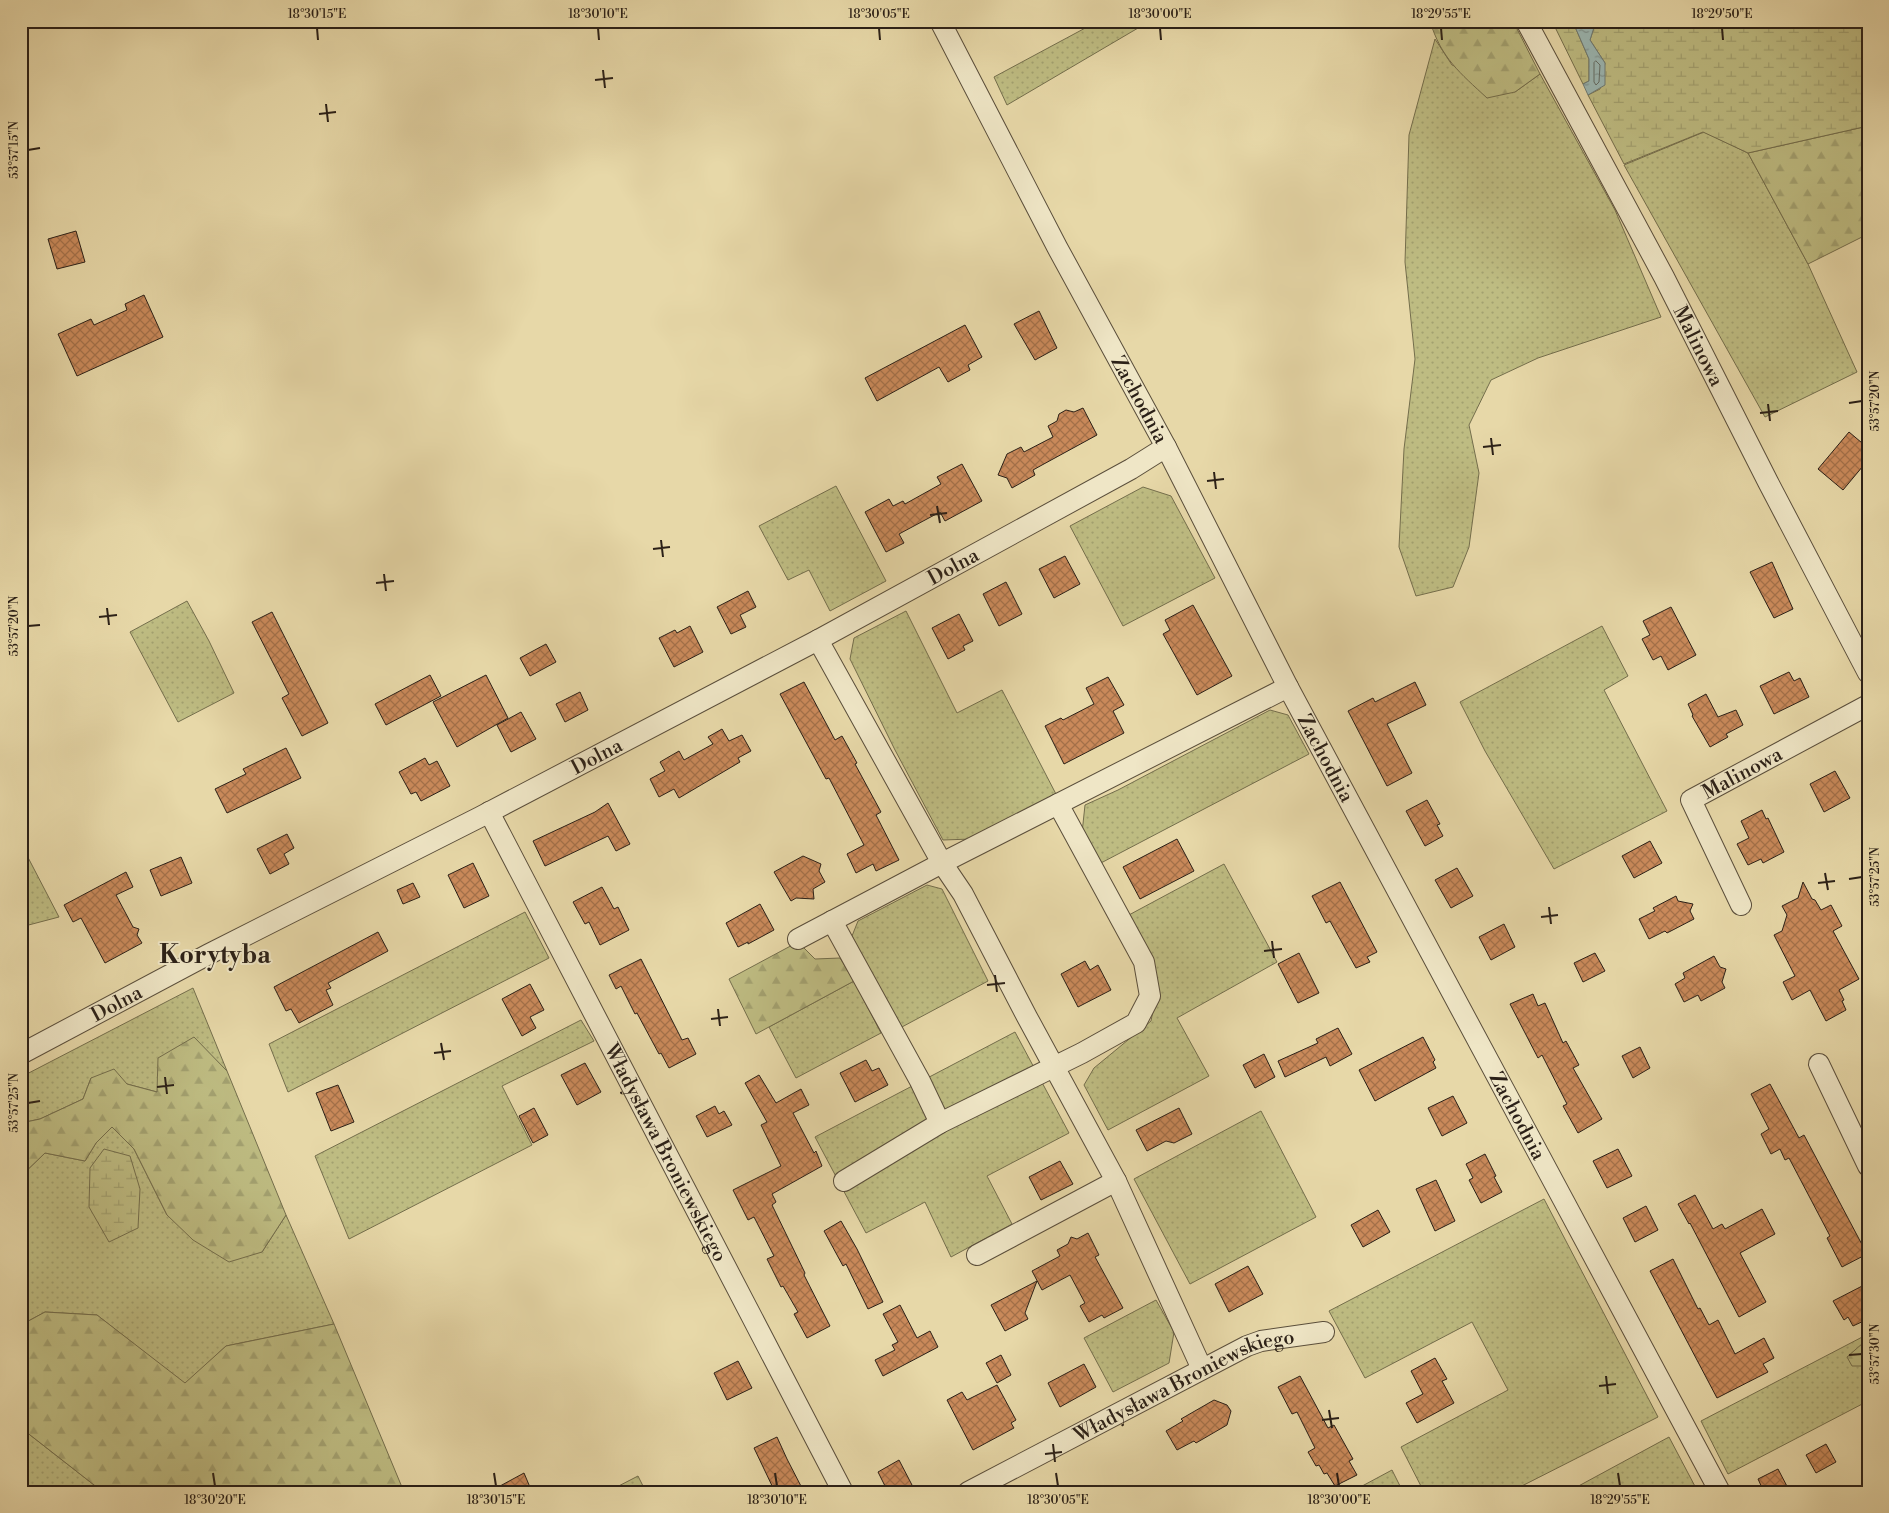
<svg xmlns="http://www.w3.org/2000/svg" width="1889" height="1513" viewBox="0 0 1889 1513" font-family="'Libre Bodoni',serif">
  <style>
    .grass { fill: url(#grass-dots); stroke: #746e4c }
    .forest { fill: url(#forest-firs); stroke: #746e4c }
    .wetland { fill: url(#wetland-marsh); stroke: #746e4c }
    .water { fill: url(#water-ripples); stroke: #6e7b75 }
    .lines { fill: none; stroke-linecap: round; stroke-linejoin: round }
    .shore { stroke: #636c65; stroke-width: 1 }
    .building { fill: url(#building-cross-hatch); stroke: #2b2017 }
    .street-casing { stroke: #5a4e3b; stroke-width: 22 }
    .street { stroke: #efe6c6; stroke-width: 20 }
    .ticks { fill: none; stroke: #2b2017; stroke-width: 2 }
    .labels { text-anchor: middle; stroke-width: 4; stroke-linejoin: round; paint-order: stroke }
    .street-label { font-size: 20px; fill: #2b2017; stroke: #efe6c6 }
    .district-label { font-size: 25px; font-weight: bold; fill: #2b2017; stroke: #efe6c6 }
    .neatline { fill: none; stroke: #2b2017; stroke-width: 2 }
    .ticks-label { font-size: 12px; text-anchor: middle; fill: #2b2017 }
  </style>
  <defs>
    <pattern id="grass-dots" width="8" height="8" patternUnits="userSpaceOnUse" patternTransform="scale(1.25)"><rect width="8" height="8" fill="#bebc82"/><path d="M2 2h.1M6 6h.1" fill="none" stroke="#a3a170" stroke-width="1.8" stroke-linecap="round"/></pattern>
    <pattern id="forest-firs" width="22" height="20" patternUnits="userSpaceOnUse" patternTransform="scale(1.25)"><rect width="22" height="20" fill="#bebc82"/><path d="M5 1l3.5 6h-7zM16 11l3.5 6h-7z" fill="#a3a170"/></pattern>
    <pattern id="wetland-marsh" width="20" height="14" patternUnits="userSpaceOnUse" patternTransform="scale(1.25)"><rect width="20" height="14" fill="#bebc82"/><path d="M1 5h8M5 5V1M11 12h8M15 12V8" fill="none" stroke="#a3a170"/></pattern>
    <pattern id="water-ripples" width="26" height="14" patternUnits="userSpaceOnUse" patternTransform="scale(1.25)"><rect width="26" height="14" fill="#9bb7b3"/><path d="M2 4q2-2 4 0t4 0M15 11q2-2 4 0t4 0" fill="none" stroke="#7f9491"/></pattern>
    <pattern id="building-cross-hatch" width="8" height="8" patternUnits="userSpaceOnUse" patternTransform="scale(1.25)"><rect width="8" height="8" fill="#c9895a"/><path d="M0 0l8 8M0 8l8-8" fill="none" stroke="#a37049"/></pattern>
  </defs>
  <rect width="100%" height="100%" fill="#e7d8a8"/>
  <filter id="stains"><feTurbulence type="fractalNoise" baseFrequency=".004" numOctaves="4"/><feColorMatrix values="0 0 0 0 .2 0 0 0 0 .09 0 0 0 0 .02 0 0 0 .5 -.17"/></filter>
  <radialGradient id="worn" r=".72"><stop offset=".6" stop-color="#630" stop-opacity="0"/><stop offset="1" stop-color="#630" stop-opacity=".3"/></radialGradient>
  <g class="grass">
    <polygon points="1087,21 1150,21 1007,105 994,77 1089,26"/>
    <polygon points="1435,39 1452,65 1515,92 1540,74 1615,210 1661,317 1538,358 1491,380 1469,425 1479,473 1469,547 1453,587 1416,596 1399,547 1404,449 1415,359 1405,262 1409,135"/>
    <polygon points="1704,132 1748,153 1808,264 1857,372 1765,417 1624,165"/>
    <polygon points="836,486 886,581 830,611 809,570 788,580 759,526"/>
    <polygon points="1143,487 1171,496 1215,578 1123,626 1070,526"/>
    <polygon points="187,601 209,641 234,693 178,722 130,632"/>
    <polygon points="906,611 957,713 1002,690 1057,796 972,839 943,840 895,750 850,659 854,638"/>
    <polygon points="1602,626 1628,676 1604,690 1667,811 1554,869 1485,751 1460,702"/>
    <polygon points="1270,710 1288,715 1309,754 1099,864 1082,833 1085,805 1118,790"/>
    <polygon points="21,844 59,917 21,927"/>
    <polygon points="1224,864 1277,962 1177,1018 1209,1076 1108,1130 1084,1085 1094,1068 1151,1021 1158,985 1147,951 1127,916"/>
    <polygon points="927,885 942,889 988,981 900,1028 852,936 858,921"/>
    <polygon points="525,912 549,958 288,1092 269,1044"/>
    <polygon points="854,981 881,1033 796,1078 769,1027"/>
    <polygon points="193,988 227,1071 194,1038 157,1092 127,1084 91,1078 83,1099 40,1119 21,1123 21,1077"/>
    <polygon points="581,1020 594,1041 502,1086 532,1145 349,1239 315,1156"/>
    <polygon points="1015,1032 1069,1133 987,1176 1012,1224 951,1257 925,1202 866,1233 815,1137"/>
    <polygon points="1261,1111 1316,1217 1190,1284 1134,1179"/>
    <polygon points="112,1127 134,1149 167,1215 262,1252 286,1215 334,1324 226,1346 185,1384 97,1315 45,1312 21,1325 21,1176 45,1153 85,1161 96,1143"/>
    <polygon points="1544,1199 1658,1417 1510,1492 1424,1492 1401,1447 1508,1390 1472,1322 1365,1378 1329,1311"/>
    <polygon points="1156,1300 1174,1332 1169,1363 1113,1392 1084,1338"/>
    <polygon points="1868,1334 1868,1401 1728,1474 1701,1421"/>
    <polygon points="21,1423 25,1431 103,1492 21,1492"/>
    <polygon points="1669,1437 1698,1492 1574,1492 1573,1489"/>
    <polygon points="1392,1470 1403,1492 1351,1492"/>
    <polygon points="638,1476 646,1492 607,1492"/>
  </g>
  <g class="forest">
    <path d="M1430,21H1513L1540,74L1515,92L1487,98C1460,73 1441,58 1430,21Z"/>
    <polygon points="1868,126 1868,234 1808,264 1748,153"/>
    <polygon points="798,942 815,959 840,958 854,981 756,1034 729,979"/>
    <polygon points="194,1037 227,1071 286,1215 262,1252 229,1262 193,1240 167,1215 134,1149 112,1127 96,1143 85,1161 45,1153 21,1176 21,1123 40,1119 83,1099 91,1078 114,1069 127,1084 157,1092 158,1058"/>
    <polygon points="45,1312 97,1315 185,1383 226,1346 334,1324 404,1492 103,1492 25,1431 21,1423 21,1325"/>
    <polygon points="1863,1343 1868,1343 1868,1366 1852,1366 1847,1357"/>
  </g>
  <g class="wetland">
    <polygon points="1552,21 1580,21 1576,29 1589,59 1589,81 1583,84"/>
    <polygon points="1596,21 1868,21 1868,126 1748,153 1703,132 1624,164 1588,95 1600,89 1605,63 1590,40"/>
    <polygon points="104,1149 130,1156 140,1189 138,1228 109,1242 89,1207 90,1168"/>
  </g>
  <polygon class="water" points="1580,21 1596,21 1590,40 1605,63 1605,85 1588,95 1583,84 1589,81 1589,59 1576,29"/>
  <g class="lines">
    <polygon class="shore" points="1596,61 1600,65 1599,82 1596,85 1594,82 1594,63"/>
  </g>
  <g class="building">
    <polygon points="76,231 85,262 57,269 48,239"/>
    <polygon points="144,295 163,337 77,376 58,334 91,319 94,325 127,310 125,304"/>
    <polygon points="1039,311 1057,348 1035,360 1014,324"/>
    <polygon points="965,325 982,357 968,365 970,370 948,382 939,367 877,401 865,378"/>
    <polygon points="1083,408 1097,435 1042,465 1033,470 1035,475 1012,488 1007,478 998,475 1007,454 1021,447 1024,452 1053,437 1048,426 1057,421 1059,414 1066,410 1074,412"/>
    <polygon points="1849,432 1868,448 1868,460 1843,490 1818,469"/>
    <polygon points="962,464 982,501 945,521 940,512 899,534 904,543 886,552 865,512 889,499 893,506 903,501 905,504 941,484 937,477"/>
    <polygon points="1065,556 1080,584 1054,598 1039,569"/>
    <polygon points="1772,562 1793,609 1774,618 1750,572"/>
    <polygon points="1006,582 1022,614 999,626 983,594"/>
    <polygon points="748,591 756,607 740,615 746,627 731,634 717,607"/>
    <polygon points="1193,605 1232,676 1197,695 1163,634 1170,630 1165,620"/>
    <polygon points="1671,607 1696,655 1668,670 1661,656 1653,660 1642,639 1650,635 1643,621"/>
    <polygon points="272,612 328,723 302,736 282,698 289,694 252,622"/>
    <polygon points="959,614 973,641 963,646 965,650 948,659 932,628"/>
    <polygon points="690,626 703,652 674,667 659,638 675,630 677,633"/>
    <polygon points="546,644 556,662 530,676 520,658"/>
    <polygon points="1789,672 1794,681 1800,678 1809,697 1774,714 1760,686"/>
    <polygon points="430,675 441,696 386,725 375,704"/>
    <polygon points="486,675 508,718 457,747 433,702"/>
    <polygon points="1108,677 1124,705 1113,711 1124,733 1064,764 1045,726 1061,718 1063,720 1094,704 1086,688"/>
    <polygon points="804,682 835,740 842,736 857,763 855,764 881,812 876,815 899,860 876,871 873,864 856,873 847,854 864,845 829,778 826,779 780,694"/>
    <polygon points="1415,682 1426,705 1387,724 1412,773 1387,786 1348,711 1373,698 1375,702"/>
    <polygon points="580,692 588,710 565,722 556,704"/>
    <polygon points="1706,694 1718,717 1736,710 1743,725 1726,734 1728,737 1710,747 1692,716 1693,715 1688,704"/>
    <polygon points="521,712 536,739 511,752 497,725"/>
    <polygon points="722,729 729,741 742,735 751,751 738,758 740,762 679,798 674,789 659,797 650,779 665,771 660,762 679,751 684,760 713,744 708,737"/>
    <polygon points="286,748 301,778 227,813 215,789 246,774 243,769"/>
    <polygon points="425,758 429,765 437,761 450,786 421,801 416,792 411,794 399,772"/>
    <polygon points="1835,771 1850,798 1824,812 1810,784"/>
    <polygon points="1427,800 1440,824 1437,825 1443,836 1425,846 1406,811"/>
    <polygon points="608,803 630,844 616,851 608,836 545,866 533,841 595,812"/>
    <polygon points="1762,810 1766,819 1768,818 1784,852 1763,863 1761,859 1748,865 1737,844 1749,838 1741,821"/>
    <polygon points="287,834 294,848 284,854 289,864 270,874 257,849"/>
    <polygon points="1177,839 1194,871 1140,899 1123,867"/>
    <polygon points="1650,841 1662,863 1634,878 1622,856"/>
    <polygon points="803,856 821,864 819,871 825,882 813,889 814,899 796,898 791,901 774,872"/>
    <polygon points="181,857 192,883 161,896 150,870"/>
    <polygon points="473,863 489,896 464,908 448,875"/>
    <polygon points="1457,868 1473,896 1451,908 1435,880"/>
    <polygon points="126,872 133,887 116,895 133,927 139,929 137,935 142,943 105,963 81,918 73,922 64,905"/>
    <polygon points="1340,882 1377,952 1367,957 1370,962 1356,968 1330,921 1326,923 1312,896"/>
    <polygon points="1803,882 1812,899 1815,900 1821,910 1831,905 1842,926 1833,931 1859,979 1839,990 1844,1000 1842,1001 1846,1010 1826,1021 1810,990 1792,1000 1783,982 1795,976 1774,935 1782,931 1787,915 1782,906 1798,898"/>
    <polygon points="413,883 420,897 403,904 397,890"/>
    <polygon points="602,887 614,909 618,907 629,930 600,945 589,922 585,924 573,902"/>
    <polygon points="1676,896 1678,901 1693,904 1690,911 1694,919 1667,933 1665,931 1649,939 1639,919 1655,911 1653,908"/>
    <polygon points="760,904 774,930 748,944 748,942 738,947 726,923"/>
    <polygon points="1504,924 1515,947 1491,960 1479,937"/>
    <polygon points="378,932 388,951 328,983 331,988 326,990 333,1005 299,1023 291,1009 286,1011 274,987"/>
    <polygon points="1299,953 1319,993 1298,1003 1278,964"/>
    <polygon points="1595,953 1605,971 1583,982 1574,963"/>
    <polygon points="1714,956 1720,967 1726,969 1722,982 1725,988 1701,1001 1698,995 1684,1002 1675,984 1685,978 1683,973"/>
    <polygon points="641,959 682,1040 688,1038 696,1054 669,1068 661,1053 659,1054 637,1013 635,1014 621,986 616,989 609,975"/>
    <polygon points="1085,961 1090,970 1098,965 1111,990 1078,1007 1061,974"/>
    <polygon points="530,984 544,1010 530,1017 536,1028 522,1036 502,999"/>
    <polygon points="1533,994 1538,1006 1545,1003 1563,1043 1566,1041 1579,1065 1573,1068 1602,1119 1578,1133 1563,1106 1567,1104 1542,1055 1538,1058 1510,1004"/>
    <polygon points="1338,1028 1352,1054 1330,1066 1326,1057 1285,1077 1278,1061 1318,1043 1316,1039"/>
    <polygon points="1423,1037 1435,1060 1433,1062 1436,1068 1375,1101 1359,1070"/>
    <polygon points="1640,1047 1650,1068 1633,1078 1622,1056"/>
    <polygon points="1264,1054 1275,1077 1255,1088 1243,1065"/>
    <polygon points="866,1060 872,1071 879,1068 888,1085 855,1102 840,1073"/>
    <polygon points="585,1063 601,1092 577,1105 561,1075"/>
    <polygon points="759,1075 776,1103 801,1089 809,1105 793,1113 814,1153 816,1151 822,1166 772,1194 776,1202 772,1205 805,1273 804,1275 830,1326 807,1338 794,1314 798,1312 783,1286 781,1287 767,1259 774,1256 754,1217 748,1220 733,1190 781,1166 761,1125 767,1122 745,1083"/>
    <polygon points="1770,1084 1799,1138 1804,1135 1867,1254 1842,1267 1827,1238 1830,1236 1789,1158 1785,1160 1780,1149 1771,1154 1761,1134 1769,1129 1751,1094"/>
    <polygon points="338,1085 354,1122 331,1131 316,1093"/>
    <polygon points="1453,1096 1467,1123 1442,1136 1428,1108"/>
    <polygon points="715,1106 719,1114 724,1111 732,1125 707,1137 696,1116"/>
    <polygon points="534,1108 548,1135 533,1143 519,1116"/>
    <polygon points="1179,1108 1192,1134 1174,1143 1166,1141 1147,1151 1136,1130"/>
    <polygon points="1618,1149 1632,1176 1607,1188 1593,1161"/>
    <polygon points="1485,1154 1496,1176 1494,1177 1502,1192 1481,1203 1469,1180 1473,1178 1466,1164"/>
    <polygon points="1060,1161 1073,1184 1041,1200 1029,1177"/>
    <polygon points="1436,1180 1455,1221 1435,1231 1416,1189"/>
    <polygon points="1695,1195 1713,1229 1722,1224 1725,1229 1762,1209 1775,1234 1740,1253 1766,1302 1739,1317 1690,1223 1689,1224 1678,1204"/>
    <polygon points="1646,1206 1658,1230 1635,1242 1623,1218"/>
    <polygon points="1378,1210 1390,1232 1363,1247 1351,1225"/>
    <polygon points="841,1221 857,1249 883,1302 868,1309 846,1264 843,1266 824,1231"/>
    <polygon points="1088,1233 1099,1255 1095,1257 1123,1308 1104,1318 1102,1315 1089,1322 1080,1306 1085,1303 1070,1275 1042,1290 1032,1271 1060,1256 1057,1250 1068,1244 1071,1237 1077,1239"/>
    <polygon points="1673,1259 1698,1309 1700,1308 1709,1325 1718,1320 1735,1354 1764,1338 1774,1358 1763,1364 1768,1372 1717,1398 1650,1271"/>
    <polygon points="1248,1266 1263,1294 1229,1312 1215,1284"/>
    <polygon points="1037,1281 1025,1313 1028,1319 1005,1331 991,1305"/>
    <polygon points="1868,1283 1868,1319 1853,1326 1848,1317 1844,1320 1833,1301"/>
    <polygon points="900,1305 917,1338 930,1331 938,1347 883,1376 875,1360 895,1350 892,1345 898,1342 883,1314"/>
    <polygon points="1001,1355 1011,1375 997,1383 986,1363"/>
    <polygon points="1435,1358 1447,1379 1442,1381 1454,1403 1417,1423 1406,1403 1423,1394 1411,1371"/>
    <polygon points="738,1361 752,1388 727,1400 714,1373"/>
    <polygon points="1084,1364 1096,1387 1060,1407 1048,1383"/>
    <polygon points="1300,1376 1328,1428 1334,1425 1353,1459 1349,1461 1357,1475 1335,1486 1327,1473 1324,1474 1319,1465 1316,1466 1308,1452 1315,1448 1297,1412 1292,1414 1278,1387"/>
    <polygon points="997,1385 1016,1420 1011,1423 1014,1428 973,1450 947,1400 962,1392 967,1400"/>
    <polygon points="1214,1400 1227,1405 1231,1411 1227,1425 1196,1443 1194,1441 1177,1450 1166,1431 1183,1421 1181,1419"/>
    <polygon points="777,1437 787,1459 804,1492 775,1492 754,1448"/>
    <polygon points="1826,1444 1836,1462 1816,1473 1806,1455"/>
    <polygon points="899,1460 912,1485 899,1492 888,1492 878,1472"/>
    <polygon points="1778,1469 1790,1492 1764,1492 1758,1479"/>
    <polygon points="524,1473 532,1492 489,1492"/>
  </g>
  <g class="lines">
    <g class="street-casing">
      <g id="street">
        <path id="s1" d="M940,21L1057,247L1166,447L1288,687L1720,1492"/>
        <path id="s2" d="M1526,21L1664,277L1768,482L1868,673"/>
        <polyline points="818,640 942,863 963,894 1027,1017 1116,1181 1202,1369"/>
        <path id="s3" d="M489,812L843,1492"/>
        <path id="s4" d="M1741,905L1691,800L1868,705"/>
        <polyline points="832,921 920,1081 940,1123"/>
        <polyline points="798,939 942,863 1288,687"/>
        <path id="s5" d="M21,1054L209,954L480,817L818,640L1131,469L1166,447"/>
        <polyline points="1819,1064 1868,1166"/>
        <polyline points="844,1181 940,1123 1082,1053 1136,1023 1150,996 1144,962 1058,804"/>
        <polyline points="977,1255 1116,1181"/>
        <path id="s6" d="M968,1492L1247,1346L1261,1341L1324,1332"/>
      </g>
    </g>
    <use href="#street" class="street"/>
  </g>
  <path class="ticks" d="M317,28L318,40M598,28L599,40M879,28L880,40M1160,28L1161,40M1441,28L1442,40M1722,28L1723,40M603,70L605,88M595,80L613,78M326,104L328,122M319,114L336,112M28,150L40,148M1849,403L1862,401M1768,404L1770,421M1760,413L1778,411M1491,438L1493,455M1483,447L1501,445M1214,472L1216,489M1207,481L1224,479M937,506L940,523M930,515L947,513M661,540L663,557M653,549L670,547M384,574L386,591M376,583L394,581M107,608L109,625M99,617L117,615M28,626L40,625M1825,873L1828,890M1849,879L1862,877M1818,883L1835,881M1549,907L1551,924M1541,917L1558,915M1272,941L1274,958M1264,951L1282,949M995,975L997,992M987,985L1005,983M718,1009L720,1026M711,1019L728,1017M441,1043L444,1060M434,1053L451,1051M165,1077L167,1094M157,1087L174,1085M28,1103L40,1101M1849,1355L1862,1354M1606,1376L1608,1394M1599,1386L1616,1384M1329,1410L1332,1428M1322,1420L1339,1418M1053,1444L1055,1462M1045,1454L1062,1452M213,1473L215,1486M494,1473L496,1486M775,1473L777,1486M1056,1473L1058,1486M1337,1473L1339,1486M1618,1473L1620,1486"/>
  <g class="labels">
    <g class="street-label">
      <text dy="7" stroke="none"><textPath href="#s2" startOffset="368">Malinowa</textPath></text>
      <text dy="7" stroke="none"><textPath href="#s1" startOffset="428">Zachodnia</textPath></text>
      <text dy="7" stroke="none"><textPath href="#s5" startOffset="1052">Dolna</textPath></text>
      <text dy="7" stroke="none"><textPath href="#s5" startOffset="648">Dolna</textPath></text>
      <text dy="7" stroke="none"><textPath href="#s1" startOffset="832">Zachodnia</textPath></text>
      <text dy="7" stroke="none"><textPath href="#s4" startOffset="174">Malinowa</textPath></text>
      <text dy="7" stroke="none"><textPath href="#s5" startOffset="108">Dolna</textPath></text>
      <text dy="7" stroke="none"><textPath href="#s1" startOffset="1238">Zachodnia</textPath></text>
      <text dy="7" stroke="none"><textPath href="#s3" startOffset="384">Władysława Broniewskiego</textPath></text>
      <text dy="7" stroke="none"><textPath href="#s6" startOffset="242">Władysława Broniewskiego</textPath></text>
    </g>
    <g class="district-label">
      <text x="215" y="963">Korytyba</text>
    </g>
  </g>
  <rect width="1889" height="1513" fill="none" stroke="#e7d8a8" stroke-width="55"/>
  <rect x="28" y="28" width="1834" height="1458" class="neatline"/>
  <g class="ticks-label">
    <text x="317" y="18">18°30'15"E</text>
    <text x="598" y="18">18°30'10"E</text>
    <text x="879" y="18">18°30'05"E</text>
    <text x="1160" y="18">18°30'00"E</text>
    <text x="1441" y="18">18°29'55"E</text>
    <text x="1722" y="18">18°29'50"E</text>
    <text transform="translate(14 150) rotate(-90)" y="4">53°57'15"N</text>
    <text transform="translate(1875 401) rotate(-90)" y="4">53°57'20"N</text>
    <text transform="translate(14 626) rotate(-90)" y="4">53°57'20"N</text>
    <text transform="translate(1875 877) rotate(-90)" y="4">53°57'25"N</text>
    <text transform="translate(14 1103) rotate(-90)" y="4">53°57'25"N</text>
    <text transform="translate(1875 1354) rotate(-90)" y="4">53°57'30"N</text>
    <text x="215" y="1504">18°30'20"E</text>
    <text x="496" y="1504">18°30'15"E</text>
    <text x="777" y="1504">18°30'10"E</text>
    <text x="1058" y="1504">18°30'05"E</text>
    <text x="1339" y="1504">18°30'00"E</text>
    <text x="1620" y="1504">18°29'55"E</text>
  </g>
  <rect width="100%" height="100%" filter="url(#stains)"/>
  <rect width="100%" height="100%" fill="url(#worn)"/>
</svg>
